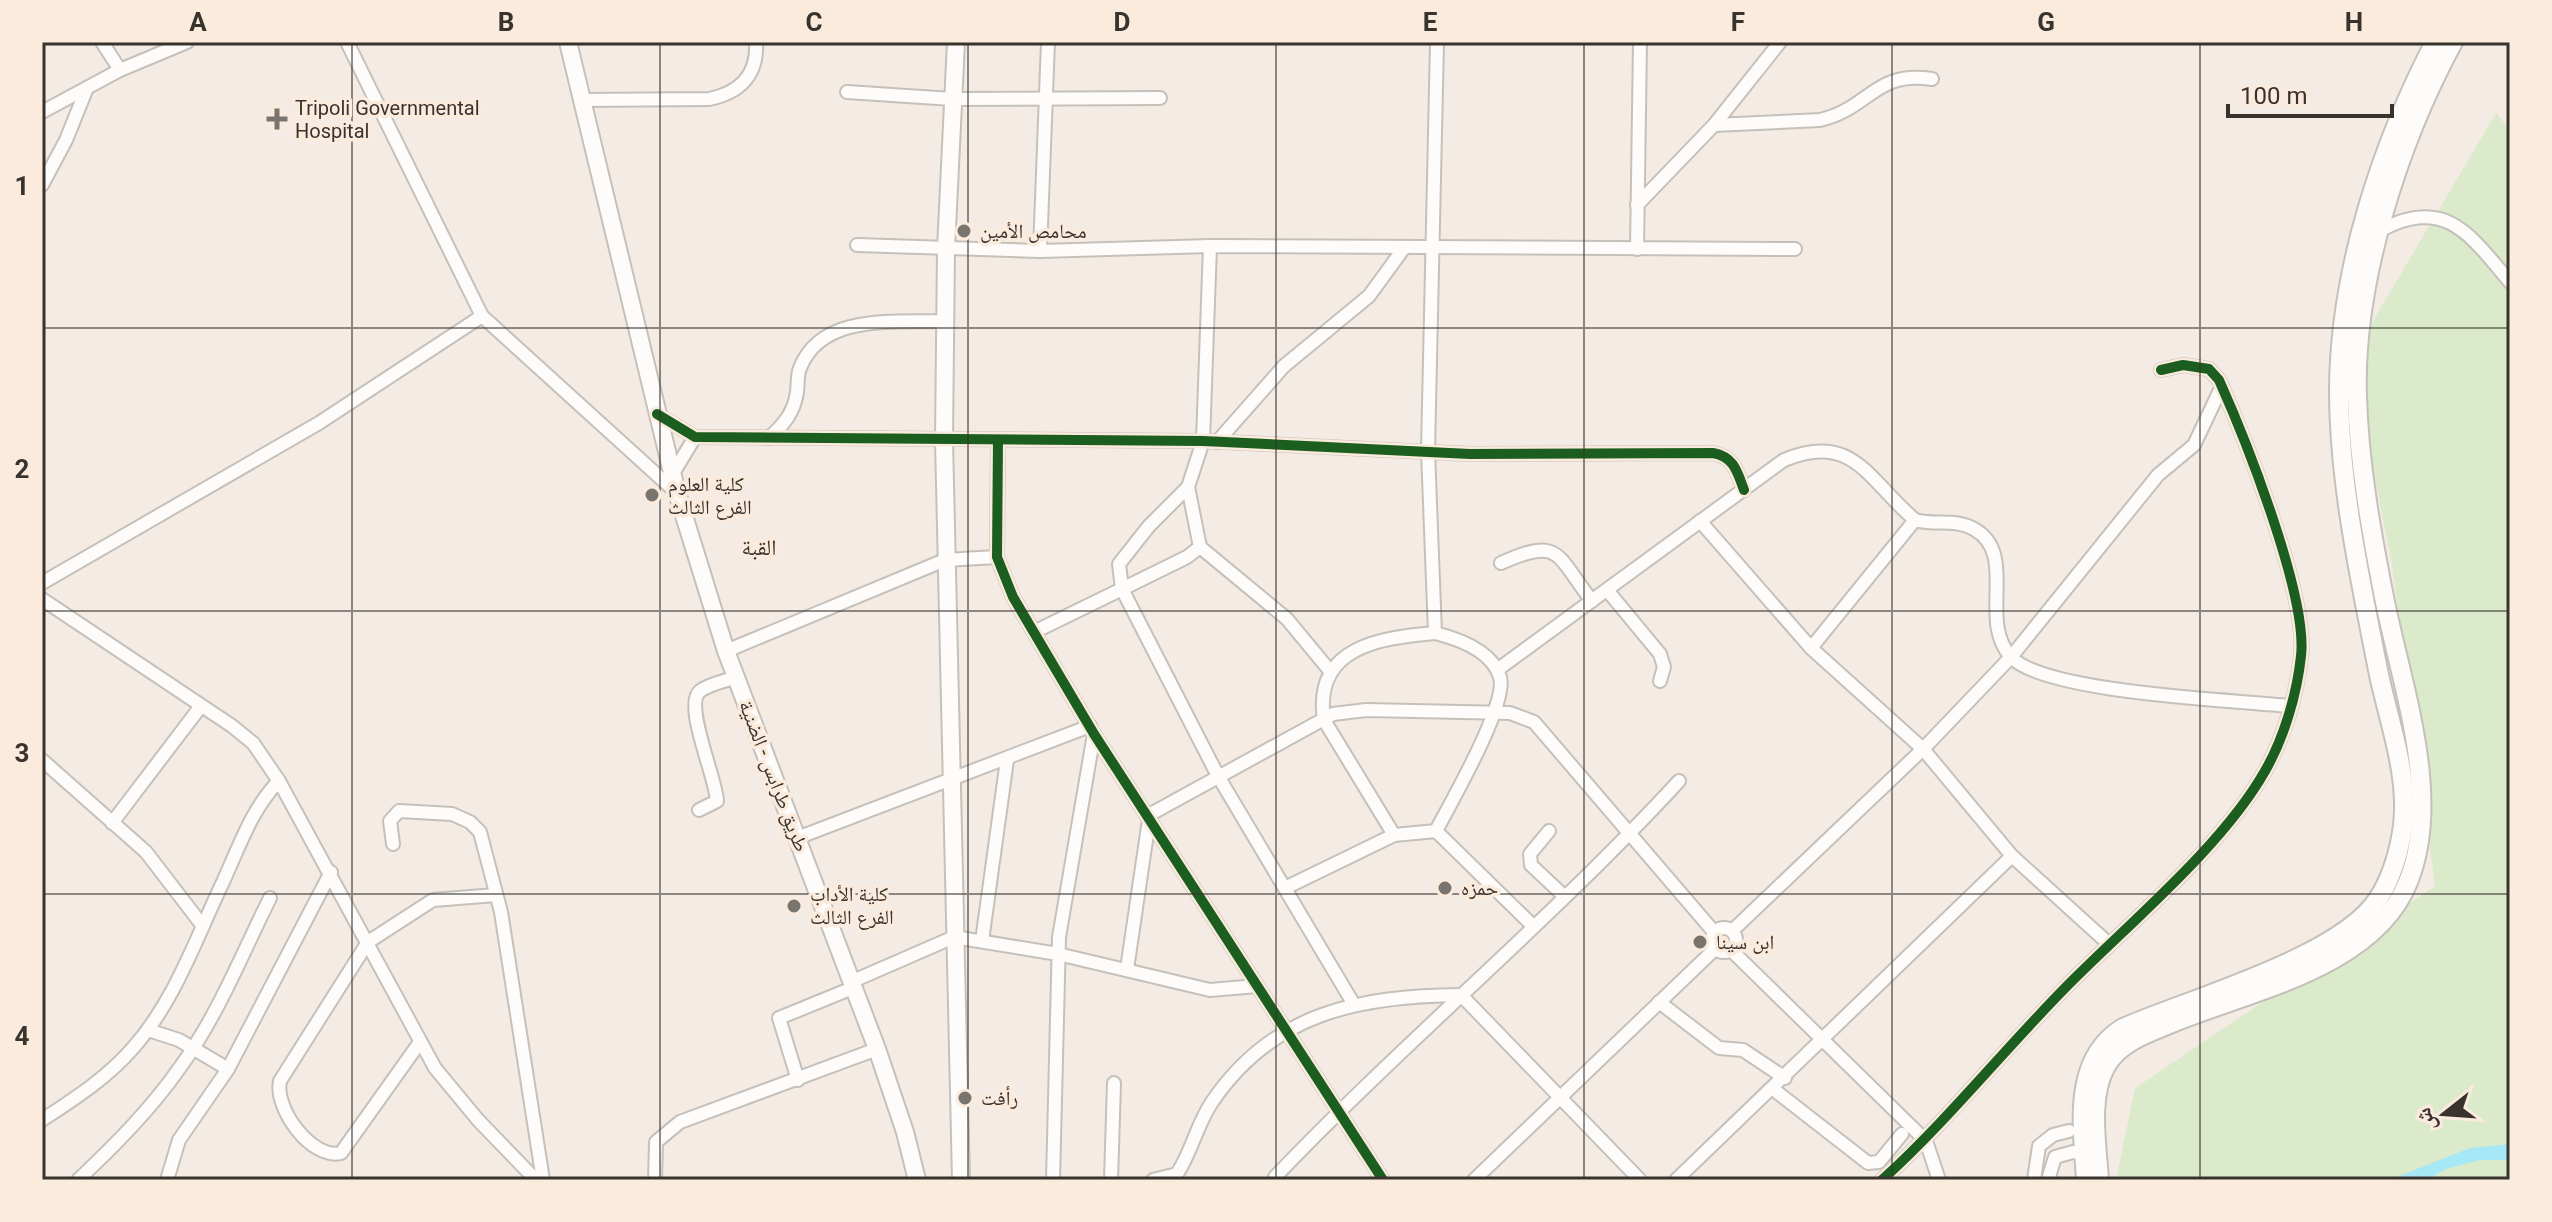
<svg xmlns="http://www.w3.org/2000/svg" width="2552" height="1222" viewBox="0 0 2552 1222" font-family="Roboto,'Noto Naskh Arabic',sans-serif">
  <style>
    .green { fill: #dbeacb }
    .water { fill: #a7e8f7 }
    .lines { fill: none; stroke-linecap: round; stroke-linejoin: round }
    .street-casing { stroke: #c6c0ba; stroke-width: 16 }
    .secondary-casing { stroke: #c6c0ba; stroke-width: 20 }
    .primary-casing { stroke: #c6c0ba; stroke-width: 22 }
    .street { stroke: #fdfcfb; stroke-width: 12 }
    .secondary { stroke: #fdfcfb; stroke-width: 16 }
    .primary { stroke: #fdfcfb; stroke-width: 18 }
    .cycleway-casing { stroke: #fbebdd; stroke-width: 15 }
    .cycleway { stroke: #1b5e20; stroke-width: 10 }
    .grid { fill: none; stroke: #39332e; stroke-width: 2; stroke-opacity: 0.55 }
    .poi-dot { fill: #7a746e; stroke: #fbebdd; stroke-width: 3 }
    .labels { text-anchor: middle; stroke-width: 7; stroke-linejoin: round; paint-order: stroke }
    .poi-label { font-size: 20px; fill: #39332e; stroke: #fbebdd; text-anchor: start }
    .street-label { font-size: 20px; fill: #39332e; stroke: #fbebdd }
    .neighbourhood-label { font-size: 22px; fill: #39332e; stroke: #fbebdd }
    .neatline { fill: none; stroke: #39332e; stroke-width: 3 }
    .grid-label { font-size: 26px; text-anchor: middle; font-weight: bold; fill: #39332e }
  </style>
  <rect width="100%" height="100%" fill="#f4ece4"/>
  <polygon class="green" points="2496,113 2510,130 2510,1180 2116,1180 2135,1088 2435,886 2391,559 2351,358"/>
  <polygon class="water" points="2510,1144 2510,1160 2480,1160 2446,1169 2426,1180 2389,1180 2470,1148"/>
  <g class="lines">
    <g class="street-casing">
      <g id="street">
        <polyline points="102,42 120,70"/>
        <polyline points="347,42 482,316 677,493"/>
        <polyline points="847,92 952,99 1160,98"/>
        <path d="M582,100L709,99C740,93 758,75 756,42"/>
        <polyline points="42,112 120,70 187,42"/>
        <path d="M1714,125L1820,120C1869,109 1875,70 1932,79"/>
        <polyline points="42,185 66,140 87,88"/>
        <polyline points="1637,205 1714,125 1780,42"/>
        <path d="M2381,230C2446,196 2470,235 2510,282"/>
        <polyline points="857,245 1040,251 1210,246 1795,249"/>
        <polyline points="1637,249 1640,42"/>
        <polyline points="1040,251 1048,42"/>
        <path d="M657,414L695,437L1203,441L1470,454L1713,453C1734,457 1737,471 1744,490"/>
        <path d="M769,438C784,424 794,413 797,392C798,384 797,375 800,368C822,312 897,323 945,321"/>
        <polyline points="998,440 997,557 1013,597 1094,734 1383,1180"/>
        <polyline points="1217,442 1284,366 1369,296 1404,248"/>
        <polyline points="672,475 695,437"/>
        <polyline points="1188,487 1200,547 1187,557 1122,589 1119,564 1149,526 1188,487 1203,441 1210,246"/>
        <polyline points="1700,521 1811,648 1923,749 2012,856 2109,944"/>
        <polyline points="1200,547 1287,619 1330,671"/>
        <path d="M1501,563C1561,536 1556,555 1592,601"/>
        <polyline points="42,583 319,423 482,316"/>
        <polyline points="1607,590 1660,654 1664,667 1660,681"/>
        <polyline points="42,599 232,726 253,743 279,781 435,1068 478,1120 536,1180"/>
        <polyline points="1034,632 1122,589 1218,776 1353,1003"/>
        <path d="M1435,633C1459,639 1492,651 1500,677C1508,704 1451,802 1436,831"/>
        <polyline points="1811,648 1915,520"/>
        <polyline points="726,651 945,560 997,557"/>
        <path d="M1497,670L1784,460C1853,431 1868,480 1915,520C1935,526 1955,518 1974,529C2019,554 1977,620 2011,657C2045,693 2233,700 2289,706"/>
        <polyline points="42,760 146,852 202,925"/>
        <path d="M699,810L717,801C716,777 683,705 700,691C709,684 726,681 736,677"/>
        <polyline points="1147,816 1333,714 1366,710 1510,713 1534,722 1714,932"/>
        <polyline points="112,823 201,706"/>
        <polyline points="1549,831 1530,854 1531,865 1564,896"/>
        <path d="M1394,835L1324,720C1313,647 1379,638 1435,633L1428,451L1437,42"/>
        <polyline points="797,838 1090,726"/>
        <polyline points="393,844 390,821 399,811 452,814 470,822 480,832 501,912 543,1180"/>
        <polyline points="1287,887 1394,835 1436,831 1532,925"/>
        <circle cx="1724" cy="940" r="12"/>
        <polyline points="1732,931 1923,749 2011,657 2158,475 2194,445 2222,386"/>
        <polyline points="982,941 1007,760"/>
        <polyline points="1731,950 1926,1141 1939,1180"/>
        <polyline points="1127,969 1149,820"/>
        <polyline points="853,981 954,937 1058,954 1210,990 1257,986"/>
        <polyline points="1659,1002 1719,1048 1743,1050 1785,1078"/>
        <polyline points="148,1030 179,1040 228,1069"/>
        <path d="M420,1042L341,1153C312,1160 274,1109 280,1081L368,942L433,900L496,895"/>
        <polyline points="798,1080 779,1018 855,987"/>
        <polyline points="1773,1089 1868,1163 1879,1162 1902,1134"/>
        <path d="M42,1120C74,1099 107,1078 133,1048C175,1001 196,938 223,882C239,847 252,808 279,781"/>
        <path d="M1275,1177C1405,1041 1551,920 1679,781"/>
        <path d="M78,1180C115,1145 152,1108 181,1066C218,1015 242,954 270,898"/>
        <polyline points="167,1180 179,1140 228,1069 331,872"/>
        <polyline points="655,1180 656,1142 680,1122 877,1049"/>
        <polyline points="1053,1180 1059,937 1094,734"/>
        <polyline points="1111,1180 1114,1083"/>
        <path d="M1153,1180L1177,1174C1192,1151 1197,1124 1212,1102C1273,1012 1360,996 1461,995L1640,1180"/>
        <polyline points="1474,1180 1715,949"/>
        <polyline points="1676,1180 2012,856"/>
        <path d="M1882,1180C1947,1121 2003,1051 2065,988C2127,925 2222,847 2265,771C2284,738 2297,694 2301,656C2308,596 2245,438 2219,380L2209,369L2183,365L2161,370"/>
        <polyline points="2034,1180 2039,1146 2053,1135 2069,1131"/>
        <polyline points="2048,1180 2055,1157 2073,1152 2084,1154"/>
      </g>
    </g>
    <g class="secondary-casing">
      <g id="secondary">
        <polyline points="568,42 677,493 726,651 877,1049 905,1132 917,1180"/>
        <polyline points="956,42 946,249 944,440 961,1180"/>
      </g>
    </g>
    <g class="primary-casing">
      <g id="primary">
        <path d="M2086,1180C2083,1127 2071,1060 2123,1028C2189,999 2341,957 2378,899C2392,878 2400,849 2403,825C2409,773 2388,720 2378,670C2360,578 2339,483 2339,389C2340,270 2381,146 2435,42"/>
        <path d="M2099,1180C2097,1146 2088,1097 2106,1066C2119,1042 2148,1033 2172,1023C2249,991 2374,968 2408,882C2443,797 2401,684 2384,597C2371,531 2359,464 2357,397C2353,282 2399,142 2453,42"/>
      </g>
    </g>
    <use href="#street" class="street"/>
    <use href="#secondary" class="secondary"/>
    <use href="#primary" class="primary"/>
    <g class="cycleway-casing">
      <g id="cycleway">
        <path d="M657,414L695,437L1203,441L1470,454L1713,453C1734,457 1737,471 1744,490"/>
        <polyline points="998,440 997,557 1013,597 1094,734 1383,1180"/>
        <path d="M1882,1180C1947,1121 2003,1051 2065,988C2127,925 2222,847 2265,771C2284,738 2297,694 2301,656C2308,596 2245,438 2219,380L2209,369L2183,365L2161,370"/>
      </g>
    </g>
    <use href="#cycleway" class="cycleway"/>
  </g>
  <path class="grid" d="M352,42V1180M660,42V1180M968,42V1180M1276,42V1180M1584,42V1180M1892,42V1180M2200,42V1180M42,328H2510M42,611H2510M42,894H2510"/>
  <g class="poi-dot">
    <path d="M273 107h8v8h8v8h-8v8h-8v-8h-8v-8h8z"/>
    <circle cx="964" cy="231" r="8"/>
    <circle cx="652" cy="495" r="8"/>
    <circle cx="1445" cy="888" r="8"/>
    <circle cx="794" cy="906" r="8"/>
    <circle cx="1700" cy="942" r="8"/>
    <circle cx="965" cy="1098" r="8"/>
  </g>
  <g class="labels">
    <g class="poi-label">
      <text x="295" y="115">Tripoli Governmental<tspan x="295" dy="23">Hospital</tspan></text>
      <text x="980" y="238">محامص الأمين</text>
      <text x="668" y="491">كلية العلوم<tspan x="668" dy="23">الفرع الثالث</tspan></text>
      <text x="1461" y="895">حمزه</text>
      <text x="810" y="901">كلية الأداب<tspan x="810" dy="23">الفرع الثالث</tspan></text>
      <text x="1716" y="949">ابن سينا</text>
      <text x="981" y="1105">رأفت</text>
    </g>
    <g class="street-label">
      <text transform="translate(774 776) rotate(69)" y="7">طريق طرابس - الضنية</text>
    </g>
    <g class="neighbourhood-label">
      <text x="759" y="555">القبة</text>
    </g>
  </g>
  <rect width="2552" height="1222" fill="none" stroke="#fbebdd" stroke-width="88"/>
  <g transform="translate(2444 1114) rotate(253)" stroke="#fbebdd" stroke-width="6" paint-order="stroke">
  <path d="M0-6L14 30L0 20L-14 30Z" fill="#39332e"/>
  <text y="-12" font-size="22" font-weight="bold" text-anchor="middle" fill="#39332e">ش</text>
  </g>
  <path d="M2228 104v12h164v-12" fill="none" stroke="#39332e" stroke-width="4"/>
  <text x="2240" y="104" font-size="24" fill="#39332e" stroke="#fbebdd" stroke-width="6" paint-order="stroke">100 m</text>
  <rect x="44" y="44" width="2464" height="1134" class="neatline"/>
  <g class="grid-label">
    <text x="198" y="31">A</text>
    <text x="506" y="31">B</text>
    <text x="814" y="31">C</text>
    <text x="1122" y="31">D</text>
    <text x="1430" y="31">E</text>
    <text x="1738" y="31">F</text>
    <text x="2046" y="31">G</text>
    <text x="2354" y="31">H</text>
    <text x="22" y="195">1</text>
    <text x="22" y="478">2</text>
    <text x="22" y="762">3</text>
    <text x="22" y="1045">4</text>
  </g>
</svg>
